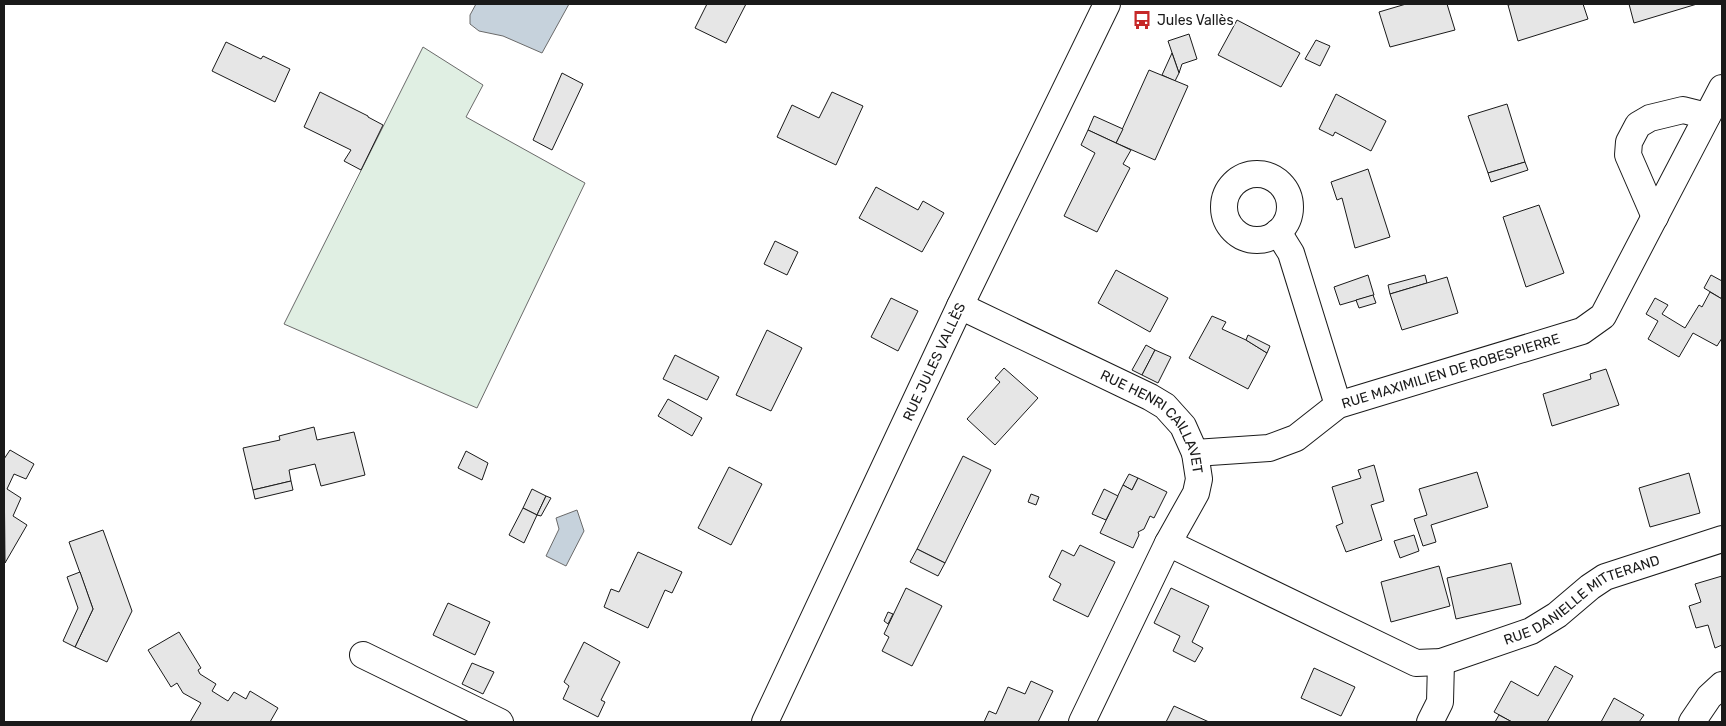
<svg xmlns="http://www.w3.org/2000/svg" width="1726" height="726" viewBox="0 0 1726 726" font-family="Rubik,sans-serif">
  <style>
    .green { fill: #e0efe3; stroke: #6a6a6a }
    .water { fill: #c6d2dc; stroke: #6a6a6a }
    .building { fill: #e6e6e6; stroke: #1a1a1a }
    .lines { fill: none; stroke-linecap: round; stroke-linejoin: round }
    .street-casing { stroke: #1a1a1a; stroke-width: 28 }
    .street { stroke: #fff; stroke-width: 26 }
    .labels { text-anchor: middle; stroke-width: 4; stroke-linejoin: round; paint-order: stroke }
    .poi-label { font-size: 14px; fill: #1a1a1a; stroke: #fff; text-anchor: start }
    .street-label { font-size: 14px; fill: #1a1a1a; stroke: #fff }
  </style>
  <rect width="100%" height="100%" fill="#fff"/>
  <polygon class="green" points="423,47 483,85 466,117 585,183 477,408 284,324"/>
  <g class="water">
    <polygon points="476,4 569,4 542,53 503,36 479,31 470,24 470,15"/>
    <polygon points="577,510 584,531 566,566 546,556 559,529 556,518"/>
  </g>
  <g class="building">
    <polygon points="707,4 746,4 726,43 695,28"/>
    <polygon points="1406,4 1447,4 1455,30 1390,47 1379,12"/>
    <polygon points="1513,4 1583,4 1588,19 1518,41 1508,5"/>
    <polygon points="1629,4 1697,4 1634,23"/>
    <polygon points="1237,20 1300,53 1281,87 1218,55"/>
    <polygon points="1189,34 1197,59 1182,64 1179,73 1168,41"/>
    <polygon points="1316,40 1330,46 1320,66 1305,59"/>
    <polygon points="226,42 261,59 263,56 290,69 275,102 212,71"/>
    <polygon points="1172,53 1179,73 1175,81 1162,75"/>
    <polygon points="1149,70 1188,86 1155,160 1116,143"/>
    <polygon points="562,73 583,84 552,150 533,140"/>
    <polygon points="320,92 368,116 368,117 383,125 361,170 344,161 351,150 304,127"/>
    <polygon points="832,92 863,106 836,165 777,137 792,105 819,118"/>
    <polygon points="1336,94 1386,121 1371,151 1335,132 1333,136 1319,129"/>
    <polygon points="1507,104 1525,162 1488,173 1468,116"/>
    <polygon points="1094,116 1123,129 1116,143 1088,130"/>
    <polygon points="1088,130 1131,150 1123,164 1130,168 1097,232 1064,216 1095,153 1081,145"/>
    <polygon points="1525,162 1528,170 1491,182 1488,173"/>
    <polygon points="1368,169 1390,237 1355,248 1342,198 1337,200 1331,182"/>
    <polygon points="876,187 918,210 923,201 944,213 922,252 859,218"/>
    <polygon points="1539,205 1564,273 1526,287 1503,217"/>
    <polygon points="775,241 798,252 787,275 764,264"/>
    <polygon points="1116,270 1168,298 1150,332 1098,303"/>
    <polygon points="1368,275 1374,295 1340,305 1334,287"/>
    <polygon points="1425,275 1427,283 1390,294 1388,285"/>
    <polygon points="1711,275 1722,281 1722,299 1704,288"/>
    <polygon points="1447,277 1458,313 1402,330 1390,294"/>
    <polygon points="1710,292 1722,299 1722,338 1717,346 1693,333 1679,357 1648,339 1658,321 1646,314 1655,298 1668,305 1662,314 1685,328 1699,305 1702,307"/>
    <polygon points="1373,295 1376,303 1359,308 1356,300"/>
    <polygon points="891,298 918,311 898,351 871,337"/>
    <polygon points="1212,316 1226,322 1222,329 1246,340 1267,353 1248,389 1189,358"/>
    <polygon points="767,330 802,348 771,411 736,395"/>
    <polygon points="1248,335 1270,346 1267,353 1246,340"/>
    <polygon points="1146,345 1155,350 1142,375 1132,370"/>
    <polygon points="1155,350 1171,357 1158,383 1142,375"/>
    <polygon points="675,355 719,377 707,400 663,379"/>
    <polygon points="1004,368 1038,398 995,445 967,419 1000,382 995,378"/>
    <polygon points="1606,369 1619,405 1552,426 1543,394 1591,379 1590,374"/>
    <polygon points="668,399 702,418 692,436 658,416"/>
    <polygon points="314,427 317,440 354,432 365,475 321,486 315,464 289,470 291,481 253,490 243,448 280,440 279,436"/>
    <polygon points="10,450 34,464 26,479 14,474 7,489 21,498 13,516 27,525 5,563 4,459"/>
    <polygon points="466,451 488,463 482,480 458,468"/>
    <polygon points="963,456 991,470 945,563 917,549"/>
    <polygon points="1374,465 1384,501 1371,505 1382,540 1346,552 1336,526 1343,523 1332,487 1361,478 1358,470"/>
    <polygon points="729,467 762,484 731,545 698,528"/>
    <polygon points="1477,472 1488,507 1431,525 1436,542 1423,546 1414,519 1427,515 1419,489"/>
    <polygon points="1689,473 1700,513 1650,527 1639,488"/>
    <polygon points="1129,474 1138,478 1132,490 1123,485"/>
    <polygon points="1138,478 1167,492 1154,518 1150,516 1144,529 1138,532 1139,535 1133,548 1100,533 1123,485 1132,490"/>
    <polygon points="291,481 293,490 255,499 253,490"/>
    <polygon points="532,489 546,496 537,515 523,508"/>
    <polygon points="1104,489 1118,496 1106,520 1092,514"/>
    <polygon points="1031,494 1039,497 1036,505 1028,502"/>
    <polygon points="546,496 551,498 541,516 537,515"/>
    <polygon points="523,508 537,515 524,543 509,535"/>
    <polygon points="103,530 132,611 107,662 75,647 93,609 69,542"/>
    <polygon points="1414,535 1419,551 1400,558 1394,541"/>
    <polygon points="1080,545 1115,562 1088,617 1053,600 1061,584 1049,577 1062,550 1074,556"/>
    <polygon points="917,549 945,563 938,576 910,562"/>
    <polygon points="638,552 682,572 672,593 665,590 648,628 604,607 611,589 619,592"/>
    <polygon points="1511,563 1521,604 1456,619 1447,578"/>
    <polygon points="1439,566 1450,606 1391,622 1381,582"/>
    <polygon points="80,572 93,609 75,647 63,641 78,608 67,577"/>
    <polygon points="1722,576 1722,645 1715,648 1708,625 1696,628 1689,606 1701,602 1695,584"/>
    <polygon points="906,588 942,606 912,666 882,651 889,637 884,634"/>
    <polygon points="1171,588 1209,606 1192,642 1203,648 1195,662 1173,651 1180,636 1154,623"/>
    <polygon points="448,603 490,622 475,655 433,635"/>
    <polygon points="888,612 893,614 888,624 884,621"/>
    <polygon points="179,632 201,668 198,670 200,674 216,684 212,691 228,701 234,692 246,699 250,691 278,708 270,722 190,722 201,703 183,693 177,683 171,687 148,650"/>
    <polygon points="584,642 620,662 601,700 605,702 598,717 563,699 569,686 564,682"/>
    <polygon points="472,663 494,672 483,694 462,684"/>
    <polygon points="1555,666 1573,676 1547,722 1512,722 1494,712 1511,681 1538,696"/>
    <polygon points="1314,668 1355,687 1341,716 1301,698"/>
    <polygon points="1031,681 1053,691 1038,722 984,722 989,711 996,714 1008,687 1025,694"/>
    <polygon points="1614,698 1644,715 1639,722 1601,722"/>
    <polygon points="1174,706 1209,722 1166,722"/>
    <polygon points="1499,715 1512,722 1495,722"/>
  </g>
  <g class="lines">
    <g class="street-casing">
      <g id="street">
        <circle cx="1257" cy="207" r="33"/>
        <polyline points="1655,217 1628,155 1629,142 1638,125 1650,118 1683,110 1707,116"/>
        <polyline points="1278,232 1291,253 1338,405"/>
        <path id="s1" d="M960,306L1150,397L1165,406L1183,426L1195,453L1199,479L1196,493L1168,543L1082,722"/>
        <path id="s2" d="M1195,453L1269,448L1296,438L1338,405L1582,331L1603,316L1722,88"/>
        <path id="s3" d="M1168,543L1416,663L1441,662L1531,631L1557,615L1590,587L1605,577L1722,539"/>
        <polyline points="363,655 500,722"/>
        <path id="s4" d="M765,722L960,306L1107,4"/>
        <polyline points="1430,722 1440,702 1441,662"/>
        <polyline points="1692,722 1709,697 1722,685"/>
      </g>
    </g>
    <use href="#street" class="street"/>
  </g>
  <defs>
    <g id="bus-bare" transform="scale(1.5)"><path d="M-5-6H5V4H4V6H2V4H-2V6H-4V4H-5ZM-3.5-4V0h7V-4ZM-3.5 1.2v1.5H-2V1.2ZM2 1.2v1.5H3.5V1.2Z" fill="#c62828" stroke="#fff" stroke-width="2.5" paint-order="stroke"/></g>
  </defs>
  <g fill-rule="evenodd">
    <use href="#bus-bare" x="1142" y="20"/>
  </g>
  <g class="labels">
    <g class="poi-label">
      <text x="1157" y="25">Jules Vallès</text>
    </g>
    <g class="street-label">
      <text dy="5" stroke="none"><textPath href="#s4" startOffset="398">RUE JULES VALLÈS</textPath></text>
      <text dy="5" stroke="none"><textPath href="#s2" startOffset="274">RUE MAXIMILIEN DE ROBESPIERRE</textPath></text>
      <text dy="5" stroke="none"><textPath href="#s1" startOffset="231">RUE HENRI CAILLAVET</textPath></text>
      <text dy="5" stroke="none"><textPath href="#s3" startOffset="456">RUE DANIELLE MITTERAND</textPath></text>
    </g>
  </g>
  <rect width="1726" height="726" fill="none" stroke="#1a1a1a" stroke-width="10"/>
</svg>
